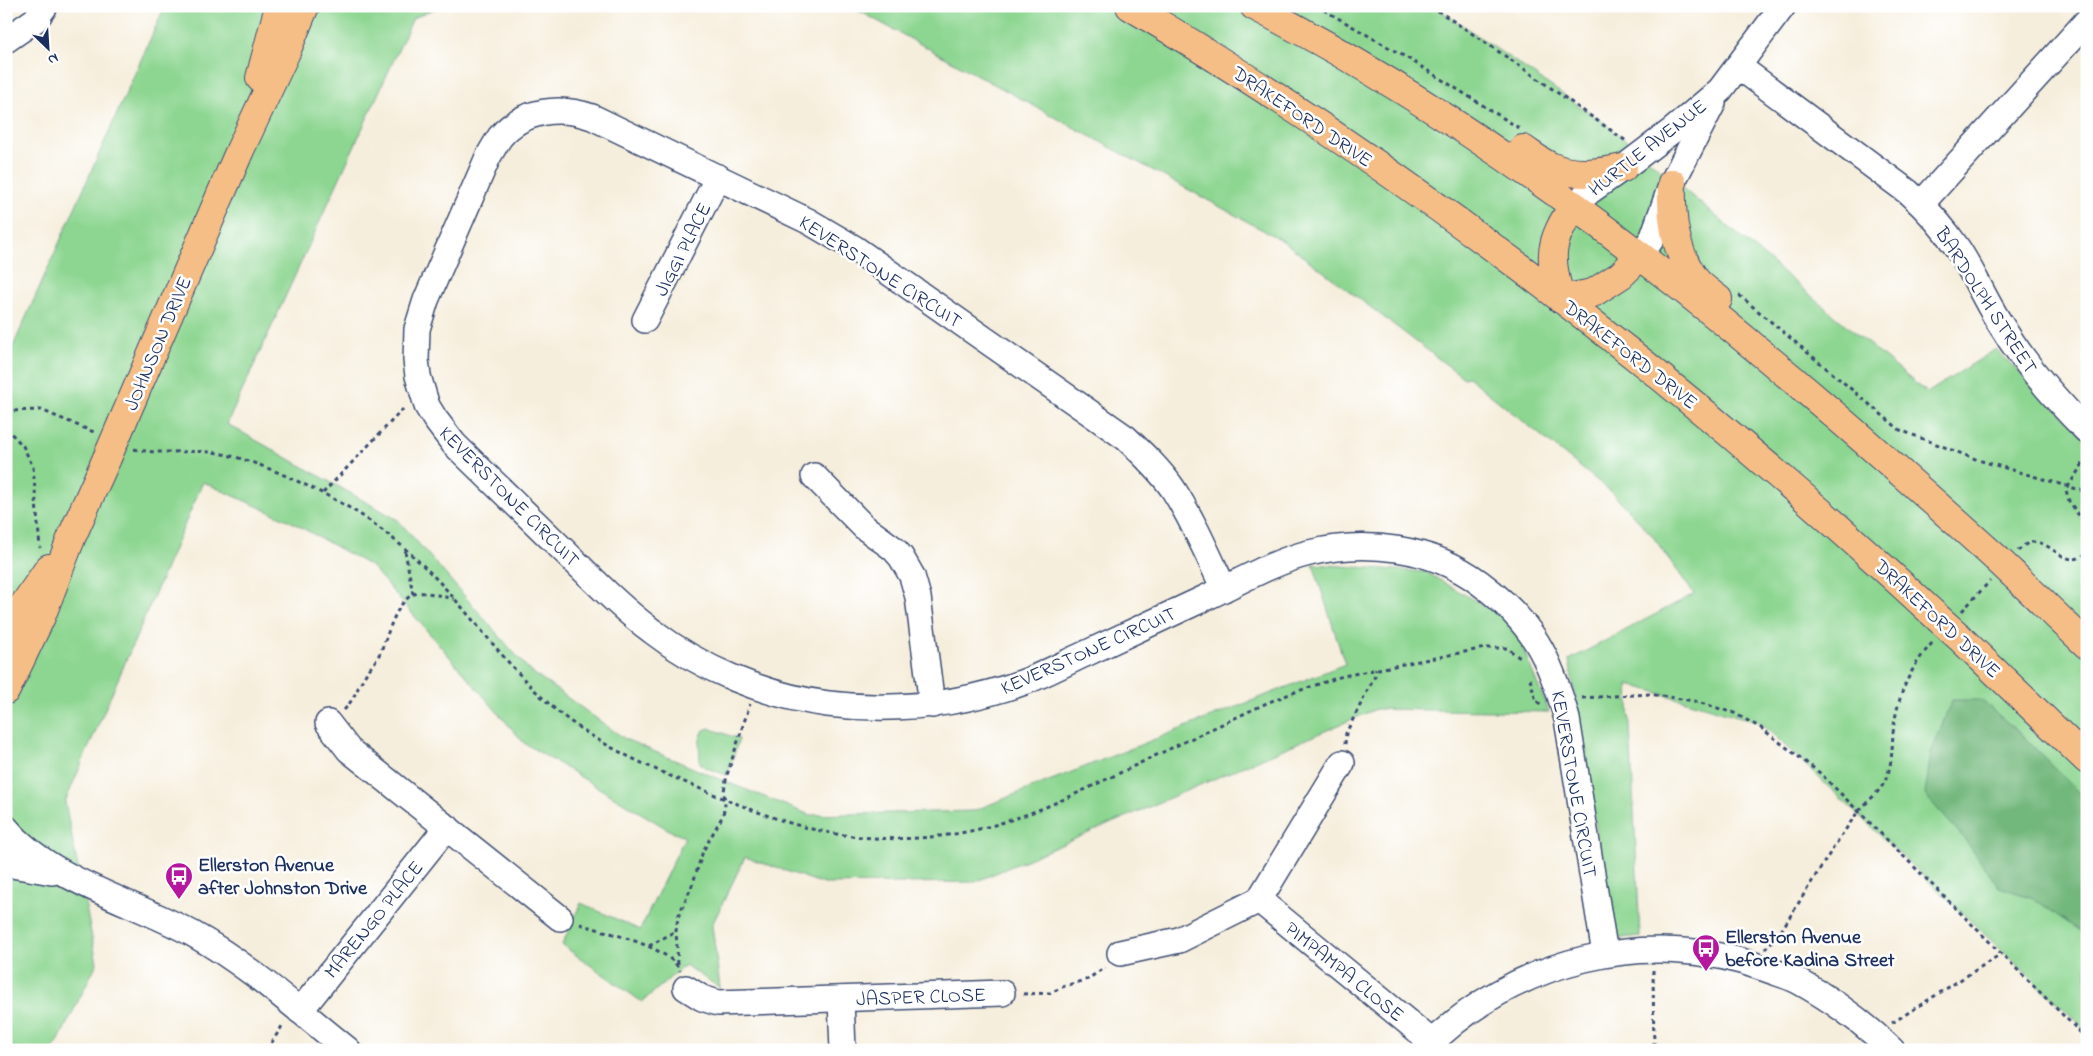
<svg xmlns="http://www.w3.org/2000/svg" width="2093" height="1056" viewBox="0 0 2093 1056" font-family="'Indie Flower',sans-serif">
<style>
.green{fill:#8dd691;stroke:#548278}
.forest{fill:#72b77b;stroke:#46736c}
.lines{fill:none;stroke-linecap:round;stroke-linejoin:round}
.minor-casing{stroke:#3c4c71;stroke-width:28}
.major-casing{stroke:#3c4c71;stroke-width:30}
.highway-casing{stroke:#3c4c71;stroke-width:30}
.path{stroke:#3c4c71;stroke-width:3;stroke-dasharray:4 4;stroke-linecap:butt}
.minor{stroke:#fff;stroke-width:25}
.major{stroke:#f6be87;stroke-width:28}
.highway{stroke:#f6be87;stroke-width:28}
.major-bridge-casing{stroke:#3c4c71;stroke-width:30;stroke-linecap:butt}
.highway-bridge-casing{stroke:#3c4c71;stroke-width:30;stroke-linecap:butt}
.major-bridge{stroke:#f6be87;stroke-width:28}
.highway-bridge{stroke:#f6be87;stroke-width:28}
.labels{text-anchor:middle;stroke-width:5;stroke-linejoin:round;paint-order:stroke}
.street-label{font-size:20px;fill:#1b2f5e;stroke:#fff}
.poi-label{font-size:20px;font-weight:bold;fill:#1b2f5e;stroke:#fff;text-anchor:start}
</style>
<rect width="100%" height="100%" fill="#fff"/>
<filter id="ink" filterUnits="userSpaceOnUse"><feTurbulence type="fractalNoise" baseFrequency=".02" numOctaves="2"/><feDisplacementMap in="SourceGraphic" scale="10" xChannelSelector="R" yChannelSelector="G"/><feConvolveMatrix kernelMatrix="1 2 1 2 8 2 1 2 1" color-interpolation-filters="sRGB"/></filter>
<filter id="wash" filterUnits="userSpaceOnUse"><feTurbulence type="fractalNoise" baseFrequency=".0096" numOctaves="4" result="noise"/><feDisplacementMap in="SourceGraphic" scale="20" xChannelSelector="R" yChannelSelector="G"/><feGaussianBlur stdDeviation="1.12" result="paint"/><feColorMatrix in="noise" values="0 0 0 0 0 0 0 0 0 0 0 0 0 0 0 0 0 1.4 0 .05"/><feComposite in="paint" operator="in"/></filter>
<g filter="url(#wash)">
<rect width="100%" height="100%" fill="#f6eedc"/>
<g class="green">
<path d="M165 6H441L413 18 227 424 398 520 529 670 625 739 719 779 810 815 973 811 1345 664 1313 564 1426 572 1512 622 1549 712 1376 709 975 882 824 884 745 857 712 925 720 988 685 965 642 1002 562 945 581 903 640 930 685 837 674 833 524 743 372 567 290 521 203 482 65 802 97 963 57 1044 51 1050H6V362Z"/>
<path d="M850 6H1434L1606 124 1927 393 1996 349 2087 439V1031L1761 723 1628 684 1640 936 1614 939 1569 660 1694 594 1651 534 1610 491 1468 377 1464 378 1283 241Z"/>
<path d="M709 728 739 739 728 774 726 775 704 767 700 763C700 751 697 741 704 730Z"/>
</g>
<path class="forest" d="M1952 700H1981L2022 735 2087 801V943L2081 932 2033 898 1999 887 1963 837 1925 795 1931 753Z"/>
</g>
<g filter="url(#ink)">
<g class="lines">
<g class="minor-casing">
<g id="minor">
<path d="M6 40 35 20 45 6"/>
<path d="M1738 66 1908 192C1927 209 1944 228 1958 249 1974 273 1985 301 2001 325 2025 365 2054 398 2087 431"/>
<path d="M1921 204 2087 21"/>
<path d="M1574 205 1590 191 1623 168 1673 130 1720 90 1783 6"/>
<path d="M1640 256 1653 237 1672 183 1713 103"/>
<path d="M645 320 718 177"/>
<path d="M814 476 864 527 894 549 901 557 912 576 918 597 932 705"/>
<path d="M1224 589C1208 555 1193 520 1173 489 1160 470 1142 453 1126 438L854 248 808 221 592 117C561 106 523 109 500 137 496 143 492 150 488 157L426 300 417 329 416 360 418 376 427 406 435 419 454 444C489 478 524 512 559 546 589 575 618 606 652 631 701 669 766 696 828 704 895 712 961 705 1024 682 1045 674 1065 663 1085 654 1125 635 1165 617 1205 598 1239 582 1273 562 1309 553 1366 539 1432 547 1480 583 1532 622 1550 657 1567 719L1605 954"/>
<path d="M328 723 349 750 560 918"/>
<path d="M6 828C51 881 133 901 193 934 249 965 298 1010 348 1050"/>
<path d="M6 864 52 872"/>
<path d="M1259 900 1432 1042"/>
<path d="M1120 953 1179 940 1259 900 1342 763"/>
<path d="M686 988 702 998 718 1003 1002 993"/>
<path d="M841 999 843 1050"/>
<path d="M300 1011 447 827"/>
<path d="M1424 1050C1512 960 1647 925 1766 969 1776 973 1788 976 1798 981 1833 1000 1863 1022 1892 1050"/>
</g>
</g>
<g class="major-casing">
<g id="major">
<path d="M260 78 279 6"/>
<path d="M122 423 240 150 286 52 305 6"/>
<path d="M6 631 49 568"/>
<path d="M6 690 41 617 72 536 107 458"/>
</g>
</g>
<g class="highway-casing">
<g id="highway">
<path d="M1130 6C1420 178 1691 388 1938 618"/>
<path d="M1254 6C1530 148 1767 351 1996 558"/>
<path d="M1523 149C1532 155 1541 162 1550 166 1573 177 1600 173 1623 168"/>
<path d="M1672 183C1671 217 1674 250 1695 279 1701 287 1711 293 1718 299"/>
<path d="M1561 299C1548 257 1549 242 1574 205"/>
<path d="M1561 299 1593 293 1621 275 1640 256"/>
<path d="M2014 575 2087 645"/>
<path d="M1958 636 2087 760"/>
</g>
</g>
<g class="path">
<path d="M1317 6 1409 59 1519 128"/>
<path d="M1431 6 1517 64 1626 141"/>
<path d="M1739 295 1900 430 1978 460 2087 492"/>
<path d="M6 411 41 410 96 433"/>
<path d="M6 428 23 446 33 467 40 548"/>
<path d="M134 449C160 455 185 450 211 452 246 456 294 479 326 495 369 516 410 550 443 586 478 624 508 666 546 701 589 742 649 767 703 790 745 807 786 825 831 833 888 843 949 840 1004 822 1047 809 1088 788 1128 769 1175 746 1222 724 1269 702L1295 692 1343 676 1485 648H1507L1520 658"/>
<path d="M2087 457 2066 490 2069 501 2087 527"/>
<path d="M323 493 405 407"/>
<path d="M405 551 413 594"/>
<path d="M2018 551C2045 521 2062 578 2087 552"/>
<path d="M1962 611 1990 581"/>
<path d="M1530 679 1536 701 1541 704"/>
<path d="M1582 698 1649 694 1694 701 1734 713 1761 728 1820 773 2087 1039"/>
<path d="M344 710C353 701 357 689 364 677 368 670 375 663 379 655 388 637 394 605 412 595 423 589 443 597 454 599"/>
<path d="M1345 744 1346 733 1375 676 1376 669"/>
<path d="M580 924C604 932 670 946 680 971"/>
<path d="M649 946 676 931"/>
<path d="M1765 949 1779 934C1804 895 1828 854 1855 816 1864 803 1878 795 1885 781 1892 767 1892 749 1893 733 1897 697 1909 668 1934 641"/>
<path d="M678 964 676 931 678 917 693 883 703 851 722 817 725 807 724 791 727 775 750 704"/>
<path d="M1653 970 1654 1050"/>
<path d="M1023 994 1050 993 1065 986 1088 979 1105 967"/>
<path d="M1892 1023 2001 954"/>
<path d="M267 1050 284 1023"/>
</g>
<use href="#minor" class="minor"/>
<use href="#major" class="major"/>
<use href="#highway" class="highway"/>
<g class="major-bridge-casing">
<path id="major-bridge" d="M107 458 122 423"/>
</g>
<g class="highway-bridge-casing">
<g id="highway-bridge">
<path d="M1996 558 2014 575"/>
<path d="M1938 618 1958 636"/>
</g>
</g>
<use href="#major-bridge" class="major-bridge"/>
<use href="#highway-bridge" class="highway-bridge"/>
</g>
</g>
<defs>
<g id="bus-pin" transform="scale(1.4375)"><path d="M0 17L-7.5 6A9.5 9.5 0 1 1 7.5 6Z" fill="#b5179e" stroke="#fff"/><path d="M-5-6H5V4H4V6H2V4H-2V6H-4V4H-5ZM-3.5-4V0h7V-4ZM-3.5 1.2v1.5H-2V1.2ZM2 1.2v1.5H3.5V1.2Z" fill="#fff"/></g>
</defs>
<g fill-rule="evenodd">
<use href="#bus-pin" x="179" y="876"/>
<use href="#bus-pin" x="1706" y="948"/>
</g>
<g class="labels">
<g class="street-label">
<text transform="translate(1303 116) rotate(34)" y="7">DRAKEFORD DRIVE</text>
<text transform="translate(1647 147) rotate(-38)" y="7">HURTLE AVENUE</text>
<text transform="translate(682 249) rotate(-63)" y="7">JIGGI PLACE</text>
<text transform="translate(881 271) rotate(33)" y="7">KEVERSTONE CIRCUIT</text>
<text transform="translate(1987 300) rotate(57)" y="7">BARDOLPH STREET</text>
<text transform="translate(157 343) rotate(-67)" y="7">JOHNSON DRIVE</text>
<text transform="translate(1631 354) rotate(38)" y="7">DRAKEFORD DRIVE</text>
<text transform="translate(510 496) rotate(45)" y="7">KEVERSTONE CIRCUIT</text>
<text transform="translate(1938 618) rotate(43)" y="7">DRAKEFORD DRIVE</text>
<text transform="translate(1088 650) rotate(-24)" y="7">KEVERSTONE CIRCUIT</text>
<text transform="translate(1575 784) rotate(80)" y="7">KEVERSTONE CIRCUIT</text>
<text transform="translate(373 919) rotate(-51)" y="7">MARENGO PLACE</text>
<text transform="translate(1345 971) rotate(39)" y="7">PIMPAMPA CLOSE</text>
<text transform="translate(921 996) rotate(-2)" y="7">JASPER CLOSE</text>
</g>
<g class="poi-label">
<text x="198" y="871">Ellerston Avenue<tspan x="198" dy="23">after Johnston Drive</tspan></text>
<text x="1725" y="943">Ellerston Avenue<tspan x="1725" dy="23">before Kadina Street</tspan></text>
</g>
</g>
<rect width="2093" height="1056" fill="none" stroke="#fff" stroke-width="25"/>
<g transform="translate(48 48) rotate(155)" stroke="#ffffff" stroke-width="4" paint-order="stroke">
<path d="M0-4L9 19L0 12L-9 19Z" fill="#1b2f5e"/>
<text y="-8" font-size="14" font-weight="bold" text-anchor="middle" fill="#1b2f5e">N</text>
</g>
</svg>
